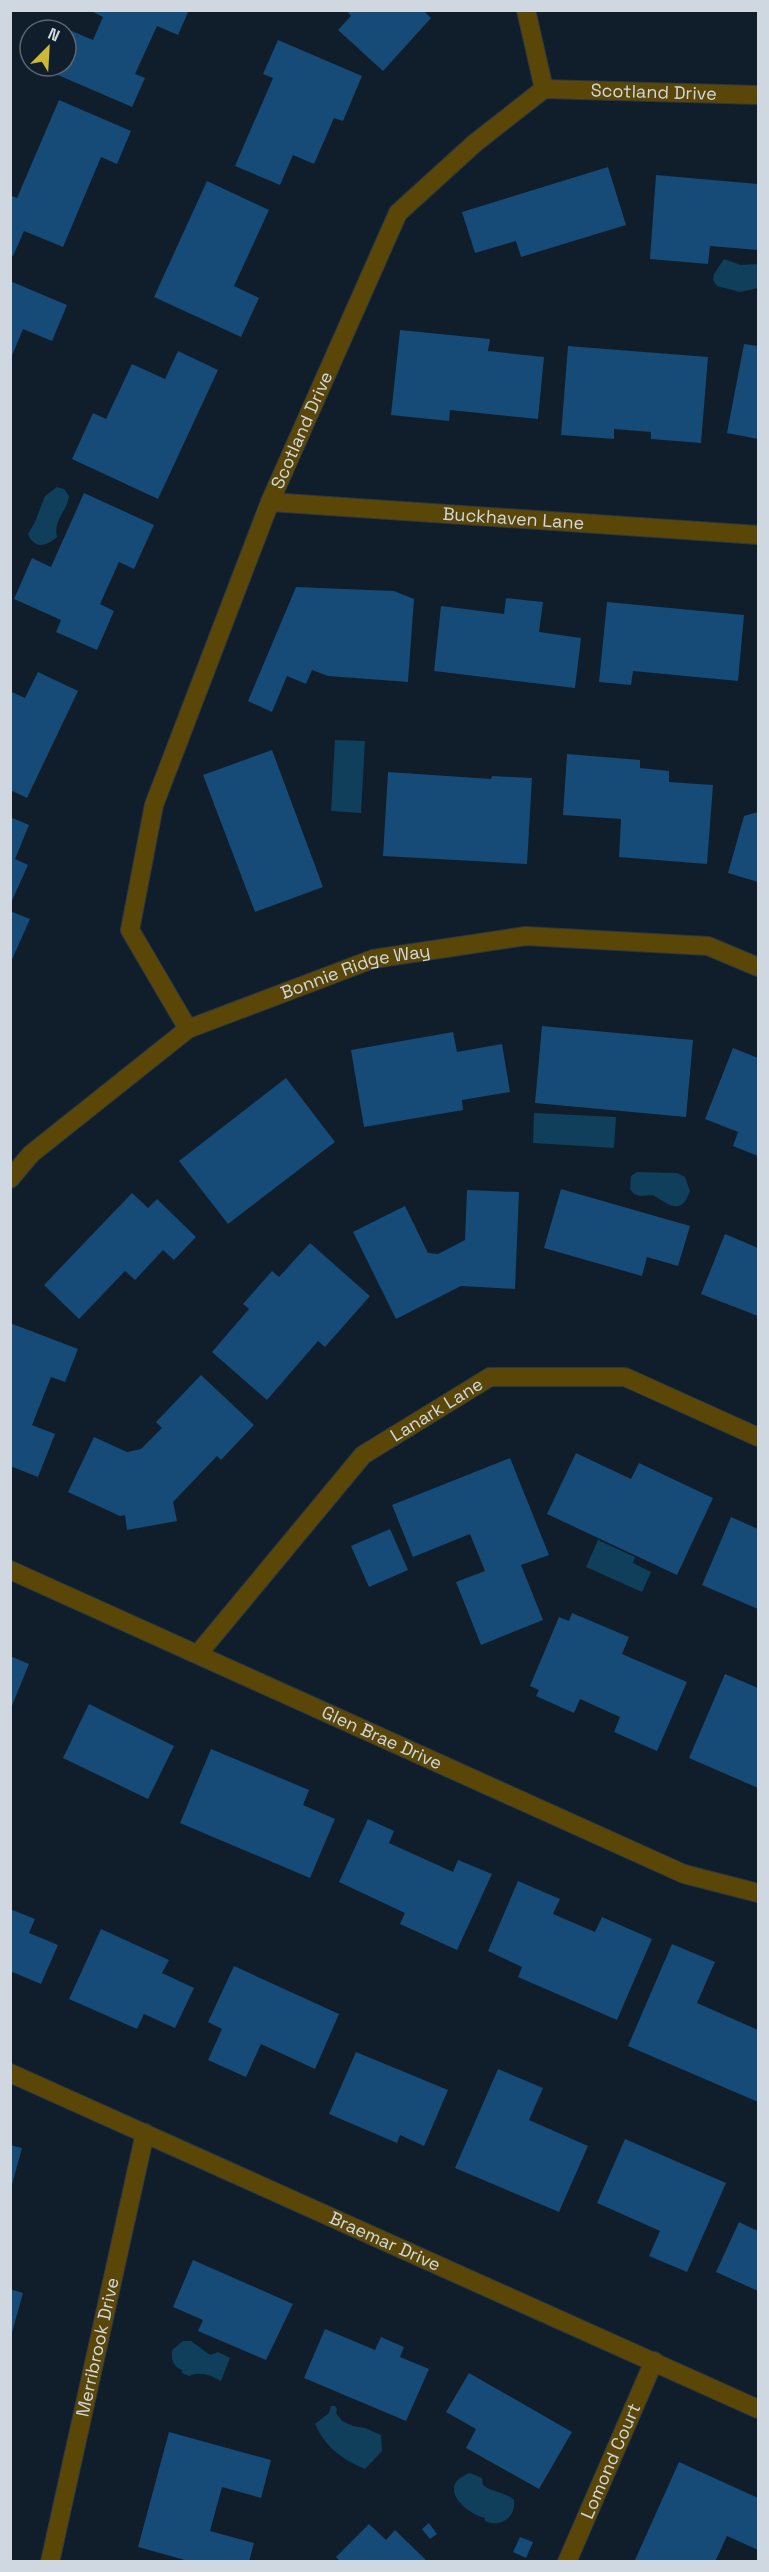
<svg xmlns="http://www.w3.org/2000/svg" width="769" height="2572" viewBox="0 0 769 2572" font-family="'Space Grotesk',sans-serif">
<style>
.water{fill:#103f5b}
.building{fill:#164a77}
.lines{fill:none;stroke-linecap:round;stroke-linejoin:round}
.minor-casing{stroke:#2b3743;stroke-width:20}
.minor{stroke:#5a4708;stroke-width:18}
.labels{text-anchor:middle;stroke-width:4.5;stroke-linejoin:round;paint-order:stroke}
.street-label{font-size:18px;fill:#cfd7e0;stroke:#101d2a}
</style>
<rect width="100%" height="100%" fill="#101d2a"/>
<g class="water">
<path d="M724 259 741 265 758 264V288L740 292 717 286 713 280 714 274Z"/>
<path d="M57 487 64 489 69 496C67 512 53 520 57 537 46 547 34 549 28 534L35 522 45 496Z"/>
<path d="M335 740 365 741 361 813 331 811Z"/>
<path d="M534 1113 616 1117 614 1148 533 1143Z"/>
<path d="M637 1172 677 1173 685 1177 690 1191C681 1217 668 1204 653 1195L640 1196 634 1194 630 1189 631 1176Z"/>
<path d="M598 1540 635 1557 633 1563 651 1572 642 1592 586 1567Z"/>
<path d="M183 2341H191L210 2355 218 2352 230 2358 221 2381C211 2375 199 2371 189 2376L182 2373V2370C173 2366 171 2360 172 2350Z"/>
<path d="M331 2406H335L337 2409 336 2413 342 2421 353 2426 365 2428 381 2435 382 2451 365 2469C342 2459 326 2448 315 2424L329 2413Z"/>
<path d="M470 2473 482 2478 483 2485C492 2493 504 2491 514 2500 516 2518 500 2528 485 2521V2518C463 2512 436 2485 470 2473Z"/>
</g>
<g class="building">
<path d="M89 10H189L178 35 157 26 135 74 145 78 132 107 44 69 45 66H66V30H61L62 27 93 40 103 17Z"/>
<path d="M346 10H423L431 18 383 71 338 30 351 16Z"/>
<path d="M278 40 362 76 343 121 334 118 314 164 293 155 280 185 235 166 273 78 263 74Z"/>
<path d="M59 100 131 131 117 164 101 157 63 247 24 231 13 256 10 255V195L17 198Z"/>
<path d="M608 167 626 225 521 257 516 241 475 253 462 212Z"/>
<path d="M656 175 758 184V250L710 246 708 264 650 259Z"/>
<path d="M207 181 269 210 234 286 259 298 241 337 154 297Z"/>
<path d="M10 281 67 305 52 341 23 329 11 358Z"/>
<path d="M400 330 490 339 488 351 544 357 538 419 450 410 449 421 391 415Z"/>
<path d="M744 344 758 346V439L727 433Z"/>
<path d="M568 346 708 357 701 443 651 439V432L614 429V439L561 435Z"/>
<path d="M178 351 218 370 158 499 72 459 93 413 106 419 132 364 165 379Z"/>
<path d="M84 493 154 525 134 569 119 562 100 604 114 611 97 650 56 632 61 620 14 599 32 558 51 567Z"/>
<path d="M296 587 394 591 414 599 408 682 328 676 312 670 306 684 287 676 272 712 248 701Z"/>
<path d="M506 598 543 602 539 632 581 638 575 688 434 671 441 606 504 614Z"/>
<path d="M607 602 744 615 738 681 633 671 631 685 599 682Z"/>
<path d="M38 672 78 691 27 798 10 790V691L25 698Z"/>
<path d="M272 750 323 887 255 912 203 775Z"/>
<path d="M567 754 640 760V768L669 771V782L713 785 707 864 619 857 621 819 563 815Z"/>
<path d="M388 772 491 779 492 776 532 778 527 864 383 856Z"/>
<path d="M758 812V882L728 873 744 816Z"/>
<path d="M10 817 29 825 15 859 28 865 10 905Z"/>
<path d="M10 911 30 919 10 964Z"/>
<path d="M542 1026 693 1040 686 1117 535 1103Z"/>
<path d="M453 1032 457 1052 502 1044 510 1092 462 1100 463 1110 364 1127 351 1050Z"/>
<path d="M733 1048 758 1058V1156L733 1146 738 1132 705 1119Z"/>
<path d="M286 1078 335 1142 228 1224 179 1161Z"/>
<path d="M561 1189 690 1226 678 1266 647 1257 642 1276 544 1248Z"/>
<path d="M467 1190 519 1192 515 1289 461 1286 396 1319 353 1232 405 1206 428 1253 438 1254 465 1240Z"/>
<path d="M132 1193 148 1208 157 1199 196 1237 174 1260 163 1250 135 1280 125 1271 79 1319 44 1285Z"/>
<path d="M725 1234 758 1248V1316L701 1294Z"/>
<path d="M310 1243 370 1296 325 1347 318 1341 267 1400 212 1352 249 1309 243 1304 272 1271 279 1277Z"/>
<path d="M10 1323 78 1349 65 1382 51 1377 32 1425 55 1434 38 1477 10 1466Z"/>
<path d="M201 1375 254 1425 221 1460 217 1456 173 1502 177 1521 127 1530 125 1515 120 1516 68 1492 94 1437 127 1452 141 1449 162 1428 156 1422Z"/>
<path d="M576 1453 631 1479 639 1463 713 1498 677 1575 547 1514Z"/>
<path d="M510 1458 549 1555 521 1565 543 1620 481 1645 456 1582 485 1571 470 1534 413 1557 392 1505Z"/>
<path d="M731 1517 758 1529V1609L702 1585Z"/>
<path d="M390 1529 408 1570 369 1587 351 1546Z"/>
<path d="M572 1613 629 1637 622 1654 687 1682 657 1751 614 1732 620 1717 580 1699 574 1713 536 1696 539 1690 530 1686 559 1617 569 1621Z"/>
<path d="M10 1656 29 1664 11 1708H10Z"/>
<path d="M725 1674 758 1688V1788L689 1758Z"/>
<path d="M89 1704 174 1746 148 1799 63 1758Z"/>
<path d="M211 1749 309 1790 303 1805 335 1819 310 1878 180 1823Z"/>
<path d="M368 1819 394 1831 389 1843 453 1872 458 1860 492 1874 457 1950 400 1924 405 1913 339 1882Z"/>
<path d="M518 1881 560 1899 553 1914 595 1932 602 1917 652 1939 617 2020 518 1977 522 1967 488 1951Z"/>
<path d="M10 1909 35 1919 29 1933 58 1945 41 1984 10 1971Z"/>
<path d="M101 1929 169 1960 162 1973 194 1988 175 2028 144 2014 137 2029 69 1999Z"/>
<path d="M672 1944 715 1962 697 2003 758 2030V2102L628 2046Z"/>
<path d="M234 1966 339 2014 315 2069 261 2044 246 2077 208 2060 222 2029 208 2022Z"/>
<path d="M356 2052 448 2090 424 2146 400 2135 397 2143 329 2114Z"/>
<path d="M498 2069 543 2088 529 2120 588 2146 559 2212 455 2168Z"/>
<path d="M625 2139 726 2183 687 2272 649 2256 660 2231 597 2203Z"/>
<path d="M10 2145 22 2148 11 2188H10Z"/>
<path d="M739 2222 758 2231V2291L716 2272Z"/>
<path d="M193 2260 293 2304 266 2360 198 2331 203 2320 173 2307Z"/>
<path d="M10 2289 23 2293 11 2336H10Z"/>
<path d="M325 2329 375 2350 381 2337 404 2347 400 2357 429 2369 406 2421 304 2378Z"/>
<path d="M469 2373 572 2432 539 2489 466 2448 476 2429 446 2412Z"/>
<path d="M169 2432 271 2460 261 2498 222 2487 210 2531 254 2543 249 2562H192L138 2547Z"/>
<path d="M679 2462 758 2498V2550L727 2536 715 2562 635 2560Z"/>
<path d="M429 2523 437 2534 430 2539 422 2529Z"/>
<path d="M369 2524 386 2540 395 2530 428 2562H341L336 2557Z"/>
<path d="M520 2537 533 2542 526 2558 513 2552Z"/>
</g>
<g class="lines">
<g class="minor-casing">
<g id="minor">
<path d="M526 10 544 89"/>
<path id="s1" d="M270 502 758 535"/>
<path id="s2" d="M188 1029 130 930 154 805 270 502 398 213 475 143 544 89 758 95"/>
<path id="s3" d="M10 1179 31 1154 188 1029 373 959 526 936 708 946 758 967"/>
<path id="s4" d="M10 1570 684 1874 758 1893"/>
<path id="s5" d="M198 1654 363 1455 490 1377H625L758 1437"/>
<path id="s6" d="M10 2073 758 2409"/>
<path id="s7" d="M50 2562 145 2133"/>
<path id="s8" d="M567 2562 654 2361"/>
</g>
</g>
<use href="#minor" class="minor"/>
</g>
<g class="labels">
<g class="street-label">
<text dy="6" stroke="none"><textPath href="#s2" startOffset="1184">Scotland Drive</textPath></text>
<text dy="6" stroke="none"><textPath href="#s2" startOffset="645">Scotland Drive</textPath></text>
<text dy="6" stroke="none"><textPath href="#s1" startOffset="244">Buckhaven Lane</textPath></text>
<text dy="6" stroke="none"><textPath href="#s3" startOffset="411">Bonnie Ridge Way</textPath></text>
<text dy="6" stroke="none"><textPath href="#s5" startOffset="345">Lanark Lane</textPath></text>
<text dy="6" stroke="none"><textPath href="#s4" startOffset="408">Glen Brae Drive</textPath></text>
<text dy="6" stroke="none"><textPath href="#s6" startOffset="411">Braemar Drive</textPath></text>
<text dy="6" stroke="none"><textPath href="#s7" startOffset="220">Merribrook Drive</textPath></text>
<text dy="6" stroke="none"><textPath href="#s8" startOffset="110">Lomond Court</textPath></text>
</g>
</g>
<rect width="769" height="2572" fill="none" stroke="#cfd7e0" stroke-width="24"/>
<g transform="translate(48 48) rotate(24)"><circle r="28" fill="#101d2a" stroke="#5c6773" stroke-width="1.5"/>
<path d="M0-4.5L10 22L0 15L-10 22Z" fill="#cdb938"/>
<text y="-9" font-size="16" font-weight="bold" text-anchor="middle" fill="#cfd7e0">N</text>
</g>
</svg>
